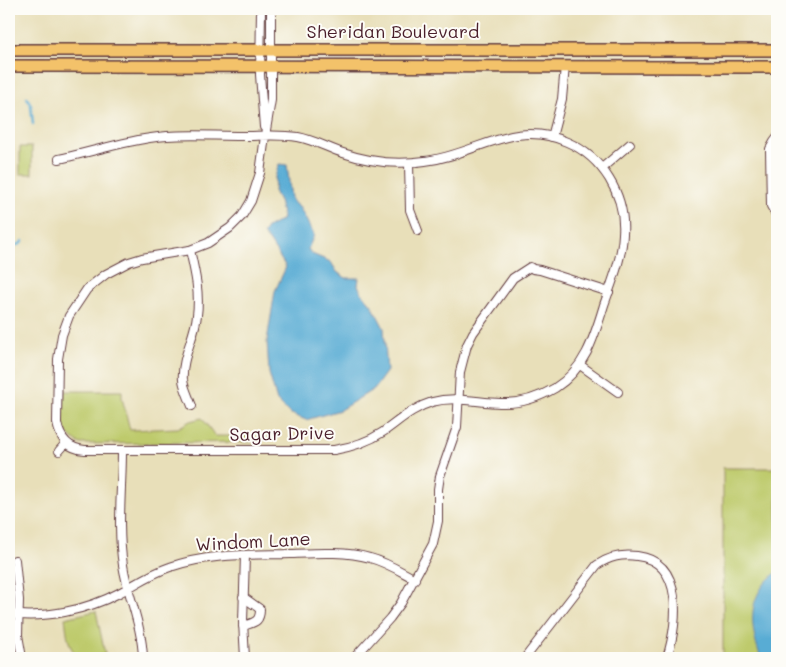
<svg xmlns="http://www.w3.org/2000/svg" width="786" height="667" viewBox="0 0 786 667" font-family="Mali,sans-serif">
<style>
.green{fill:#beca6c;stroke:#84744c}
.water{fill:#59acd4;stroke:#526680}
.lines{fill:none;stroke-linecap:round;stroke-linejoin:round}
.stream{stroke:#59acd4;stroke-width:2.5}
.street-casing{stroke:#623c40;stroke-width:10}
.primary-casing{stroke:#623c40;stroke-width:14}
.street{stroke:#fff;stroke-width:8}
.primary{stroke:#f3c26a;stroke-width:11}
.labels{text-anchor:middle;stroke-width:4;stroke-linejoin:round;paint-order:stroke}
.street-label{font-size:18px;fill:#4a1f2b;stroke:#fdfcf7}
</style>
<rect width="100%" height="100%" fill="#fdfcf7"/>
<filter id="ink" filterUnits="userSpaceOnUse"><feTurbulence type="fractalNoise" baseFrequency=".02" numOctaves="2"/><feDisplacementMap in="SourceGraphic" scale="10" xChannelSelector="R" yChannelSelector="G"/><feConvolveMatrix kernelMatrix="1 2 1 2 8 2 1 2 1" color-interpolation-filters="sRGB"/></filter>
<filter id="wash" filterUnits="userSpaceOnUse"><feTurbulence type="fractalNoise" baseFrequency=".0096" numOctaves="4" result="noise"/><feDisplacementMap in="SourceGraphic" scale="20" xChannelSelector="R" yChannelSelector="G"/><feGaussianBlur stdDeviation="1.12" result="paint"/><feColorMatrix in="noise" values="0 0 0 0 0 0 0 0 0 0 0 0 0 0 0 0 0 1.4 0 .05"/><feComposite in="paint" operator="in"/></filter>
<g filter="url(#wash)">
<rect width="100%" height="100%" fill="#e8dfb9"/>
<g class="green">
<rect x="20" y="147" width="12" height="27"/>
<path d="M64 391H122V398L130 430 178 428 190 421 202 418 215 436H253V442L81 444C56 433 63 414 64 391Z"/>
<rect x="723" y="468" width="54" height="190"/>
<path d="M96 611 105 654C99 655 92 657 85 657 67 657 67 630 65 618Z"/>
</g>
<g class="water">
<path d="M279 164 287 165 291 198 294 203 300 208 314 235 308 249 312 254 331 262 337 272 346 278H359L358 285 361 292 372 305 384 328 387 371 374 389 340 410 306 420 289 413 277 401 269 373 267 341 275 291 286 267 270 242 263 234 267 228 283 219 279 201 274 191 275 177Z"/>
<path d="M777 572V658H761C752 633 746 605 766 582 769 578 774 575 777 572Z"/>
</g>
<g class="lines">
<g class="stream">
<path d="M27 97 31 106 33 124"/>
<path d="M9 247 20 244 23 241"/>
</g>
</g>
</g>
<g filter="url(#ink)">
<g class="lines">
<g class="street-casing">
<g id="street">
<path d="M261 9 260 75 264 127"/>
<path d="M552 137 562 99 565 66"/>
<path d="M777 138 774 142 770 149 771 206 777 216"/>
<path d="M59 159C95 151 131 139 167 136 191 134 216 136 241 136 260 136 280 134 298 137 314 140 328 148 343 153 369 162 398 165 425 161 477 155 513 118 567 142 602 157 626 195 623 234 622 258 612 282 604 305 594 338 585 369 555 388 538 398 519 404 500 403 476 402 455 396 432 402 412 408 399 421 383 432 368 442 352 447 334 450H85C69 449 60 439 57 423L58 359 62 335 69 316 87 289 106 274 129 262 142 258 190 250 208 243 230 228 242 216 251 201 260 173 265 136 271 100V9"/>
<path d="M409 163 410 210 418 231"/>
<path d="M602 168 630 144"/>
<path d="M776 224 777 222"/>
<path d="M190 250C195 272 200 293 197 315 195 337 181 358 183 380 184 388 189 398 192 406"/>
<path d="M580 365 618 392"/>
<path d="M122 450C122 489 117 527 123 565 128 597 142 625 143 658"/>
<path d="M59 451 66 443"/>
<path d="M15 560 19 600 18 635 22 658"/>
<path d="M9 614C45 619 87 610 119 593 136 584 152 573 170 567 209 553 250 555 291 554 316 553 345 551 370 558 386 562 400 571 415 579"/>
<path d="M243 626C255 622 260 622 260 609L243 597"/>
<path d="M245 658 243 622 245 555"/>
<path d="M354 658 390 618 401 603 433 544 438 521V489L440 476 457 427 460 372 467 345 473 333 513 278 530 267 533 269 540 270 609 292"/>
<path d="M525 658 597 565C610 556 622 554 637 556 686 562 677 625 667 658"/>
</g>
</g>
<g class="primary-casing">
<g id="primary">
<path d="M9 50H777"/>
<path d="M9 66 777 67"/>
</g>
</g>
<use href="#street" class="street"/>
<use href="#primary" class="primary"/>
</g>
</g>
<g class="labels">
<g class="street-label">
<text x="393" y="38">Sheridan Boulevard</text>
<text transform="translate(282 434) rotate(-1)" y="6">Sagar Drive</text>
<text transform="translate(253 542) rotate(-3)" y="6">Windom Lane</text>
</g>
</g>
<rect width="786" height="667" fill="none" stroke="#fdfcf7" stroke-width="30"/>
</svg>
